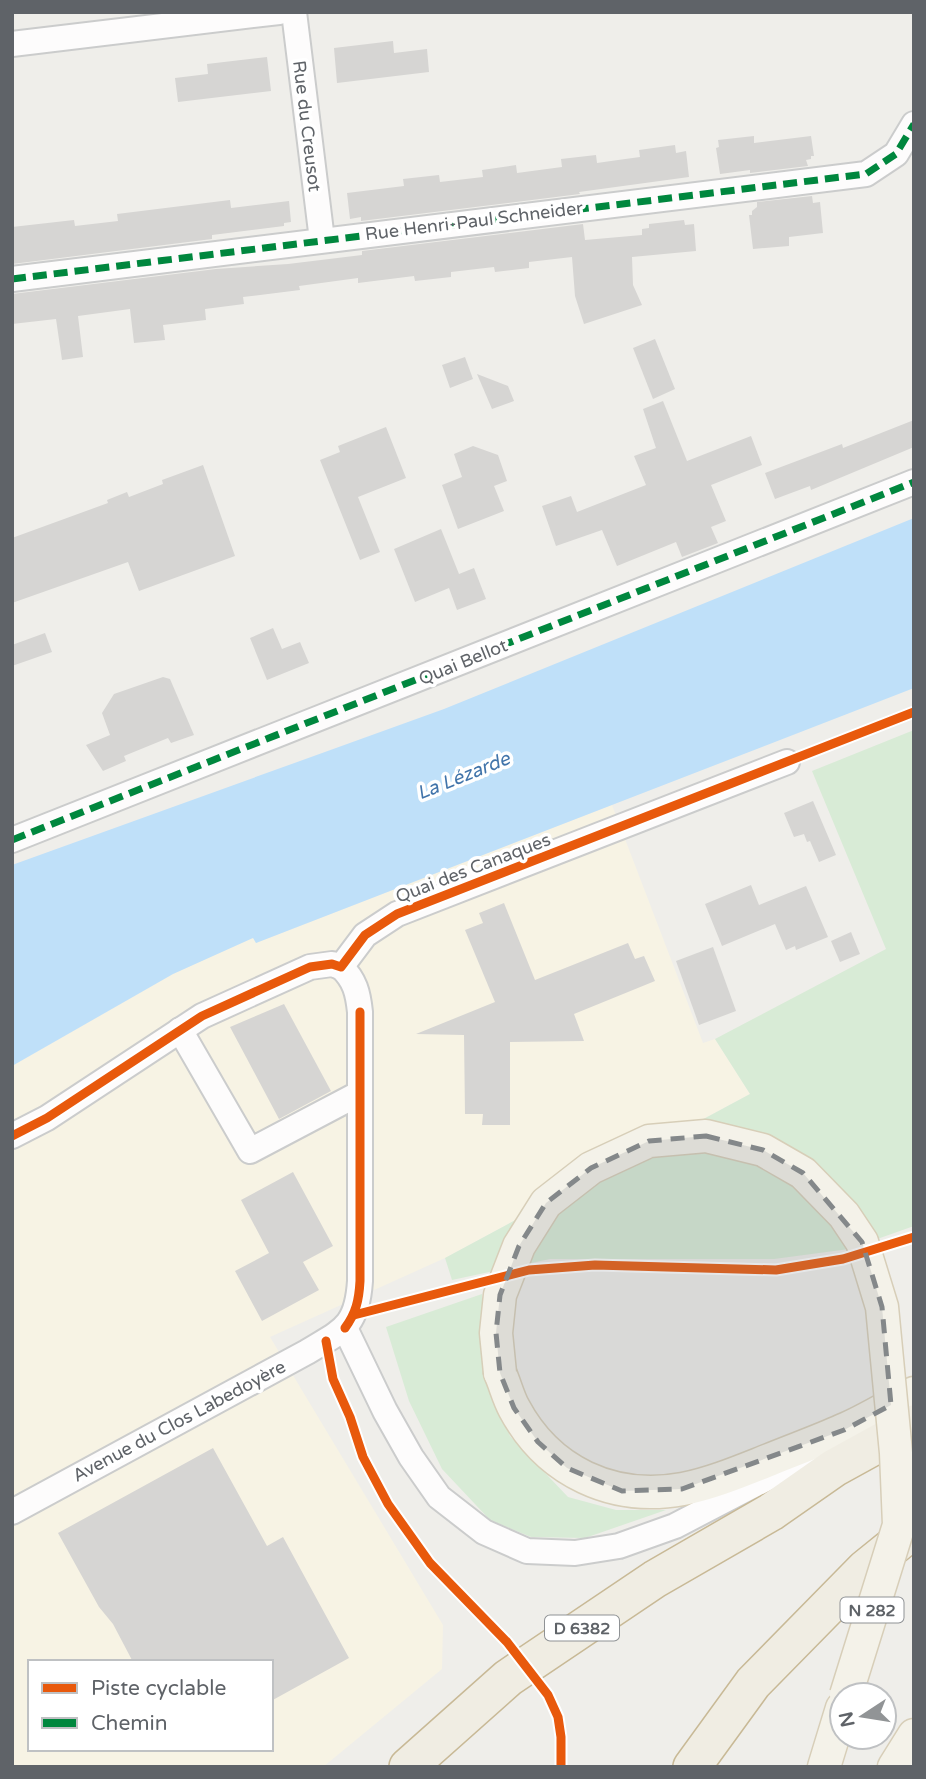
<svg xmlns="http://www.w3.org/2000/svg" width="926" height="1779" viewBox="0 0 926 1779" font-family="'Varela Round',sans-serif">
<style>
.commercial{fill:#f7f3e4;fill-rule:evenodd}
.green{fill:#d8ebd6}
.water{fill:#bfe0f9}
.building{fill:#d6d5d3}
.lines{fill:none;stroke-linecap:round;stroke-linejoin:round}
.minor-casing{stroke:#cbcccc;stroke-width:28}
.major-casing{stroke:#d7ceb8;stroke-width:35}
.highway-casing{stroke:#c8b996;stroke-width:40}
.minor{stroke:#fdfcfc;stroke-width:24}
.major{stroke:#f4f2e9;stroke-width:32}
.highway{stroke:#f0ede3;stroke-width:37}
.major-bridge-casing{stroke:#d7ceb8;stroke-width:35;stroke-linecap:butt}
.major-bridge{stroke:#f4f2e9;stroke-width:32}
.quiet{stroke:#00873e;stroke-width:7;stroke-dasharray:14 7;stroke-linecap:butt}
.cycleway-casing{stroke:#fff;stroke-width:13}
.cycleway{stroke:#e8590c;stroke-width:9}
.marked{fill:#84888a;fill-opacity:0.2;stroke:#84888a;stroke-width:5;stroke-dasharray:14 9;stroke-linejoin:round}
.labels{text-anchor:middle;stroke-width:7;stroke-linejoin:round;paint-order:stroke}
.shield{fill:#fff;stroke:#8f9295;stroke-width:2}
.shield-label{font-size:16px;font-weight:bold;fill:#5f6368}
.street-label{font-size:18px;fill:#5f6368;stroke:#fff}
.water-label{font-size:19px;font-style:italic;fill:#4174aa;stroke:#fff}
</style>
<rect width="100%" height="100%" fill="#efeeea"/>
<path class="commercial" d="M612 805 703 1043 715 1039 750 1094 445 1258 270 1337 443 1625 442 1669 323 1767H12V1066L173 974 253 937 256 943ZM30 1662H271V1749H30Z"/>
<g class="green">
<path d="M914 730V1226L849 1249 774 1259H550L452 1280 445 1258 750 1094 715 1039 886 949 812 771Z"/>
<path d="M482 1294 486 1379 510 1436 568 1497 616 1510H666L585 1538 531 1537 490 1520 442 1469 409 1401 386 1327Z"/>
</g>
<path class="water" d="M914 518V688L256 943 253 938 173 974 12 1066V865L444 709Z"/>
<g class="building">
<path d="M393 41 394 53 427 49 429 72 337 83 334 48Z"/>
<path d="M267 57 271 91 178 102 175 78 208 74 207 64Z"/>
<path d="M754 136V143L811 136 814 156H811V159L806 160 808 166 750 173V170L720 174 716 148 719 147 718 140Z"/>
<path d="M675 145 676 153 686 151 689 177 579 192 580 194 361 221V217L350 219 347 193 404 186 403 179 439 175 440 182 483 177 482 170 516 165 517 173 562 167 561 159 596 155 597 163 618 160 640 157 639 150Z"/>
<path d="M812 196 813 203 820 202 823 233 789 237V246L753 249 749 215H752V211L757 207V202Z"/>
<path d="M230 200 231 208 289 201 291 222 284 223V226L212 235V239L12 264V227L74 220 75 226 118 221 117 214Z"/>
<path d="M684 220 685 225 694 224 696 251 632 257 633 285 642 305 584 324 575 296 572 257 529 262V268L495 272 494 267 451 272V277L415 281 414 276 358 283V278L299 286 300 290 243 297 244 304 205 309 206 320 163 325 165 340 134 343 130 309 78 316 83 357 62 360 56 319 12 324V294L216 269 288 264 362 255V251L583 224 585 240 642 235V229L649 228V224Z"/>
<path d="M655 339 675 389 653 399 633 348Z"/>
<path d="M465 357 473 379 450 388 442 365Z"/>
<path d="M477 374 508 386 514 401 492 409Z"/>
<path d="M663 401 687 461 751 436 762 465 711 485 726 521 711 527 718 543 682 557 676 542 617 566 602 530 556 546 542 506 571 496 577 512 646 485 634 456 656 448 643 409Z"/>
<path d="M914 420V447L811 490 810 486 775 499 765 473 842 444 843 448Z"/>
<path d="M386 427 406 478 358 497 380 552 360 560 320 460 340 452 338 446Z"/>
<path d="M473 446 498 455 507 481 494 486 504 511 458 529 442 485 462 477 454 454Z"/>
<path d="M203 465 235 556 139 591 128 562 12 603V538L108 503 107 500 127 492 129 497 163 484 162 480Z"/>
<path d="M441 529 459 574 474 568 486 599 457 610 449 588 415 602 394 549Z"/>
<path d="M273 628 282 649 300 642 309 663 267 680 250 638Z"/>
<path d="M45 633 52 652 12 666V645Z"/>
<path d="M163 677 170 679 194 735 171 743 168 738 124 756 126 761 103 771 86 745 110 735 102 713 114 694Z"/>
<path d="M813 801 836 855 819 862 810 841 807 842 804 834 794 837 784 813Z"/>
<path d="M751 885 759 905 806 886 828 937 796 950 795 946 786 950 775 924 722 946 705 904Z"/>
<path d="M504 903 535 980 628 943 635 959 644 956 655 981 574 1014 584 1041 510 1042V1125H482L483 1114H465L464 1035 416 1034 495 1002 465 930 483 923 479 913Z"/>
<path d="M851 932 860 954 840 962 831 941Z"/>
<path d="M713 947 736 1011 699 1025 676 961Z"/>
<path d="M284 1004 331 1091 279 1119 230 1027Z"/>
<path d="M293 1172 333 1246 303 1262 319 1290 262 1321 235 1271 269 1253 241 1200Z"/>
<path d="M213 1448 267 1546 283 1537 349 1658 271 1701V1662H133L113 1624 99 1607 58 1533Z"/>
</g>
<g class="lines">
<g class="minor-casing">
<g id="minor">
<path d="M294 12 322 240"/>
<path d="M12 44 279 12"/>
<path d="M12 279 866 174 896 154 914 124"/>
<path d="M12 840 914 482"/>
<path d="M341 967 365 935 397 914 787 762"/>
<path d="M180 1030 250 1151 360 1093"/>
<path d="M12 1136 47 1118 202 1016 310 967 332 964 341 967"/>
<path d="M345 1328 385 1411 411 1457 439 1497 484 1532 527 1551 575 1553 619 1546 675 1526 810 1456"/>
<path d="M12 1512 307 1352C343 1330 357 1327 360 1281V1012C358 993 355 980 341 967"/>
</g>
</g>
<g class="major-casing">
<g id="major">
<path d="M500 1373C505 1384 508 1397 514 1408 548 1472 613 1502 683 1489 713 1483 741 1471 769 1460 793 1450 819 1441 843 1430 867 1420 890 1405 914 1393"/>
<path d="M824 1767 842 1708"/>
<path d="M894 1767 914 1735"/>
</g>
</g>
<g class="highway-casing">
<g id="highway">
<path d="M408 1767 508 1678 655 1579 771 1512 834 1468 914 1424"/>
<path d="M692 1767 753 1683 865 1569 907 1535"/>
</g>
</g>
<use href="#minor" class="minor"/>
<use href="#major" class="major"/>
<use href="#highway" class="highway"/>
<g class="major-bridge-casing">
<path id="major-bridge" d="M500 1373 496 1333 500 1295 519 1246 546 1203 591 1168 649 1141 706 1136 763 1150 803 1173 844 1215 862 1242 882 1307 896 1453 899 1525 846 1695"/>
</g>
<use href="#major-bridge" class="major-bridge"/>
<g class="quiet">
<path d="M12 279 866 174 896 154 914 124"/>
<path d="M12 840 914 482"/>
</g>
<g class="cycleway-casing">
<g id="cycleway">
<path d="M12 1136 47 1118 202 1016 310 967 332 964 341 967 365 935 397 914 914 712"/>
<path d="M354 1315 529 1270 595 1265 776 1270 843 1259 914 1237"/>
<path d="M345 1328C356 1313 359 1300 360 1281V1012"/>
<path d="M326 1341 333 1379 350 1417 363 1457 388 1504 430 1563 507 1642 548 1695 558 1717 561 1737V1767"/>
</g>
</g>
<use href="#cycleway" class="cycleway"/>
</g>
<path class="marked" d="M706 1136 763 1150 803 1173 862 1242 882 1307 891 1405 844 1430 682 1489 622 1491 567 1468 538 1442 514 1408 500 1373 496 1333 500 1295 519 1246 546 1203 591 1168 649 1141Z"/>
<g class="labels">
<g class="shield">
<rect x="840.5" y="1597.5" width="63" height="25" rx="5"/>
<rect x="545" y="1615.5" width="74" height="25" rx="5"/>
</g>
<g class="shield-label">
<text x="872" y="1616">N 282</text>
<text x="582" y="1634">D 6382</text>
</g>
<g class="street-label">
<text transform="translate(307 126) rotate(83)" y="6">Rue du Creusot</text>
<text transform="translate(474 221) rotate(-7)" y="6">Rue Henri-Paul Schneider</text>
<text transform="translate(463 662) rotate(-22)" y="6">Quai Bellot</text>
<text transform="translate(473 868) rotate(-21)" y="6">Quai des Canaques</text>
<text transform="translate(179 1421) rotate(-28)" y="6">Avenue du Clos Labedoyère</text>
</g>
<g class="water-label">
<text transform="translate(463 775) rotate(-22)" y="7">La Lézarde</text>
</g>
</g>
<rect width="926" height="1779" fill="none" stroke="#5f6368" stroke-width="28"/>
<rect x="28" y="1660" width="245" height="91" fill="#ffffff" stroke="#bfc1c3" stroke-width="2"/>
<rect x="42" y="1683" width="35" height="10" fill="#e8590c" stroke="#bfc1c3" stroke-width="2"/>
<text x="91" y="1695" font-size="21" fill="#5f6368">Piste cyclable</text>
<rect x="42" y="1718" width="35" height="10" fill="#00873e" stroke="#bfc1c3" stroke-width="2"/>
<text x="91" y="1730" font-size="21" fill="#5f6368">Chemin</text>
<g transform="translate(863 1716) rotate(258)"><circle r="33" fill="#ffffff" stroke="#bfc1c3" stroke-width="2"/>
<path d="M0-5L12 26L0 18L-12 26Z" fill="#919496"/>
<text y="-10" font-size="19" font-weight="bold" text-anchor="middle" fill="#5f6368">N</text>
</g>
</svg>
